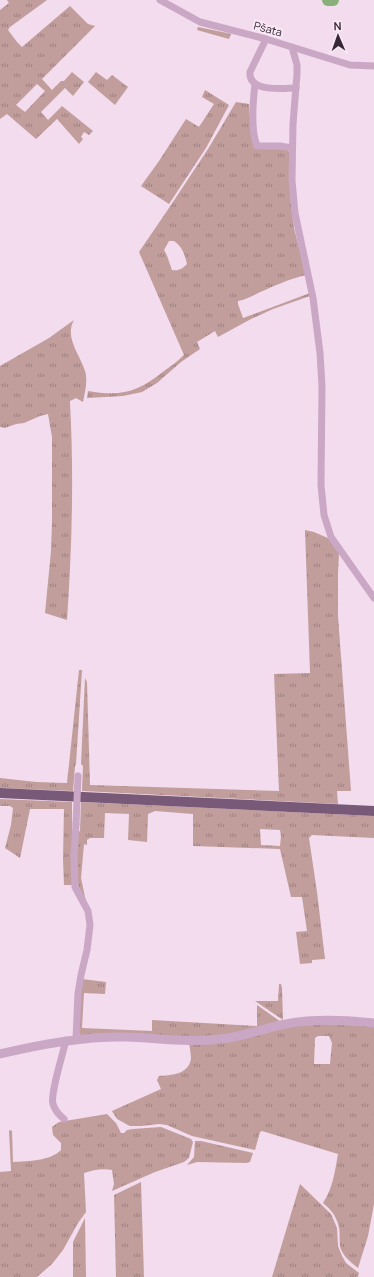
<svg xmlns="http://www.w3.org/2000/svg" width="374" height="1277" viewBox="0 0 374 1277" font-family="Manrope,sans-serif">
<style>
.grass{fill:url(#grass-tufts);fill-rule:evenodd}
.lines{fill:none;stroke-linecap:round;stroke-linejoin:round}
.river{stroke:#89af7b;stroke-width:12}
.minor{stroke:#caa8c5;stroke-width:7}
.tertiary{stroke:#caa8c5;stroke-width:9}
.primary{stroke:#795978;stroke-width:10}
.minor-bridge{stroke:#caa8c5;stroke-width:7}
.labels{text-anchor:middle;stroke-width:4;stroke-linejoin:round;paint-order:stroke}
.street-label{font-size:11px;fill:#372837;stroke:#fae8f6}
</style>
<defs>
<pattern id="grass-tufts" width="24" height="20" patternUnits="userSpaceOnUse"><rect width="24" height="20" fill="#c19d9c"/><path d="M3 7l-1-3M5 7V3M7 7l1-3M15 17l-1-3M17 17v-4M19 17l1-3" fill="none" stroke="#9e8080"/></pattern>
</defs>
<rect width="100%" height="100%" fill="#f2dced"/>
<g class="grass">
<path d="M7 0H47L10 27 8 30 17 42 22 47 70 6 88 24 95 26 42 79 52 90 61 81H64L72 72 84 82 73 96 65 88 41 112 48 120 62 106 93 131 89 135 84 132 81 137 83 139 79 144 57 119 36 139 7 114 0 119V10L9 3ZM37 84 45 91 25 112 16 105Z"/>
<path d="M198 27 227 33 231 34 229 39 197 30Z"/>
<path d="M96 72 107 80 112 75 128 87 115 105 88 82Z"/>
<path d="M205 90 229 105 206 148 169 204 141 186 159 161 186 119 199 127 214 104 202 97Z"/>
<path d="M236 102 249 104 250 118 254 147 287 149 289 152 291 204 294 228 306 275C289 279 274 286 258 293 252 296 245 300 238 301V304L243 318 310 293V296L273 309 251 319 218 337 215 331 197 342 200 349 181 362 157 383 142 392 123 396 87 398 88 391C121 397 138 392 164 371 171 366 178 361 184 355L139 252 171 205 208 149ZM169 241H174C182 246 185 255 187 264 182 269 179 271 172 270 169 263 168 256 164 250Z"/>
<path d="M74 320C64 337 80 355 85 371 88 381 85 392 83 402L76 398 70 401V403C74 475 72 547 67 620L45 613 51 551 52 522V437L48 414 40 416 24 423 16 424 5 428 0 427V366L49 338Z"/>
<path d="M305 530 314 532 330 539 339 553 338 573V616L351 791H337L338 804 82 791 83 766 81 764 85 678 87 682 90 785 279 791 274 674 310 673Z"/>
<path d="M79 670H82L76 764 75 766 73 791 0 788V778L36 782 67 783Z"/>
<path d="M0 799 72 802V885H64L63 859 64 809H30L20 858 5 848 11 825 13 808 10 806H0Z"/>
<path d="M81 802 374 816V838L312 835 309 838 317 892 325 959 312 960V963L300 964 296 932 307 931 302 897H291L280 849 193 846V814L155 811 148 814 147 842 128 840 129 814 105 813 104 838H90L87 840V845L84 844 81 878 86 902 77 883V833L80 831ZM260 829 280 830 281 836 280 846 261 845Z"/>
<path d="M82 979 106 982 105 994 84 993 82 1028 152 1031V1020L257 1026V1005L281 1022 230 1035 205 1038 80 1035 78 1033Z"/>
<path d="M279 984H281L282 988 283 1020 255 1001H278Z"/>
<path d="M322 1024 374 1026V1204L368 1236 358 1268C351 1262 342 1256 340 1246 339 1237 341 1229 337 1221 334 1213 329 1208 323 1203 333 1188 335 1171 338 1154L262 1131 260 1132 255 1150 192 1136 167 1125 159 1124 141 1126H130L117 1119 112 1111 161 1089 157 1080 159 1076C171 1075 188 1075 191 1059 191 1055 190 1048 189 1043L288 1026ZM318 1036H329L332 1043 330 1064H314L315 1038Z"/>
<path d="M107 1114 116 1123 121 1133H124L127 1130 133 1129 161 1127 191 1139 193 1142 189 1158 184 1162 155 1172 112 1191 114 1184 112 1170C102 1168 94 1170 84 1173L86 1212 78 1223 63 1250 52 1264 37 1277H0V1172L11 1171 9 1130 12 1131 13 1162C29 1161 50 1161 61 1150V1143L53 1135 52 1127 59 1122Z"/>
<path d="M195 1141H201L253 1153 250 1162 246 1163 197 1162 187 1165 194 1157Z"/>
<path d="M141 1182 144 1277H116L114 1195Z"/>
<path d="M300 1184 331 1214 337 1228 338 1246 342 1256 346 1263 359 1273 358 1277H272Z"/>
<path d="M85 1218 86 1277H73V1242Z"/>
</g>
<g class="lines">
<path class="river" d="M328 0H333"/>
<g class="minor">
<path d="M160 0 200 22 266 39 350 65 374 66"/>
<path d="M266 39 250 72C248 93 283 88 296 88"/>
<path d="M292 47 297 65V74L293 124 292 180 295 213 313 298 320 353 322 386 321 485 324 515 331 537 374 598"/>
<path d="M255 84C253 101 251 131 257 146H280L292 148"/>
<path d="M76 824 74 854 75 887 88 911 90 925 87 950 81 975 78 993 76 1039"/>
<path d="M64 1119C59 1115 55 1111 53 1104 50 1094 63 1054 66 1040"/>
</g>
<path class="tertiary" d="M0 1054C41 1044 84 1036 126 1037 158 1038 189 1043 221 1039 243 1037 264 1028 286 1024 314 1018 346 1020 374 1023"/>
<path class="primary" d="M0 793 374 811"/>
<path class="minor-bridge" d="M76 824 78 776"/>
</g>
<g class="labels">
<g class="street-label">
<text transform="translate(268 29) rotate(15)" y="4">Pšata</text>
</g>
</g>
<g transform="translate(338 36) rotate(358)" stroke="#fae8f6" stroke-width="3" paint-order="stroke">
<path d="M0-3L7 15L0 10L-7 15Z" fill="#372837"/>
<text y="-6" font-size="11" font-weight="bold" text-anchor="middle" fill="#372837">N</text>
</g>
</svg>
